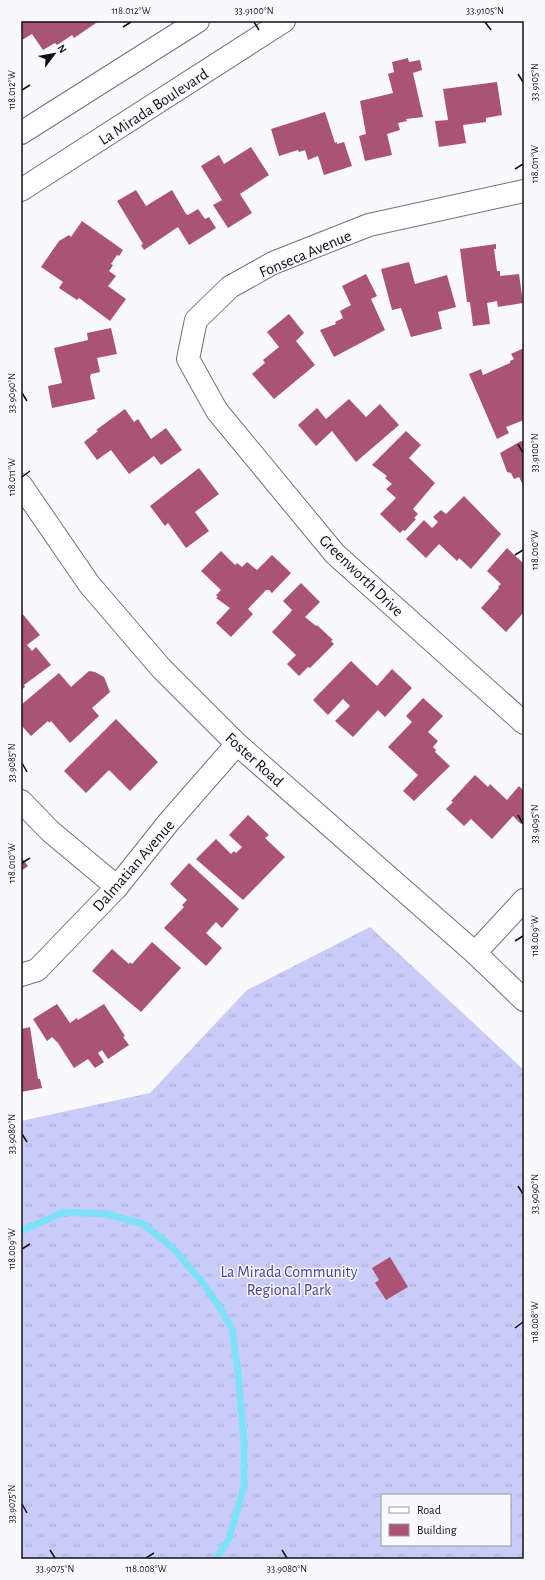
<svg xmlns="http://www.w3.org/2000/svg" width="545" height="1580" viewBox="0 0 545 1580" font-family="'Alegreya Sans',sans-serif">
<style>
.grass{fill:url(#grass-tufts);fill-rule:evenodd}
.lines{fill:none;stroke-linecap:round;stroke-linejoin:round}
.stream{stroke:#7fe1f8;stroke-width:7}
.building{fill:#ab5375}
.minor-casing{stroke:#71727c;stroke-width:24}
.tertiary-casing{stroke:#71727c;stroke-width:24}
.primary-casing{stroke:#71727c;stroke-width:24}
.minor{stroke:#fff;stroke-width:22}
.tertiary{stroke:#fff;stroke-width:22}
.primary{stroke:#fff;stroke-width:22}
.ticks{fill:none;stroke:#101115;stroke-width:1.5}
.labels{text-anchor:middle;stroke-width:3;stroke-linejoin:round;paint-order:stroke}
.street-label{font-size:16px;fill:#101115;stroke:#f8f8fd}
.park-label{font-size:16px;fill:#4840a1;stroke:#f8f8fd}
.neatline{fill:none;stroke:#101115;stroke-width:1.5}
.ticks-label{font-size:10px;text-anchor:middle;fill:#101115}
</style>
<defs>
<pattern id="grass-tufts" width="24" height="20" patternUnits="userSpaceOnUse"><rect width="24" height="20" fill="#c9ccf8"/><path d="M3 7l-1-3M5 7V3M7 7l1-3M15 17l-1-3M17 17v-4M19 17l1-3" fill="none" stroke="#acaed4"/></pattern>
</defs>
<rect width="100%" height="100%" fill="#f8f8fd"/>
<path class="grass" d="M370 927 524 1070V1559H21V1121L150 1093 247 990ZM382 1495H510V1545H382Z"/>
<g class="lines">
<path class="stream" d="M21 1231 64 1212 106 1214 143 1224 173 1248 202 1282 219 1306 232 1329 238 1372 244 1441V1486L229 1539 216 1559"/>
</g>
<g class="building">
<path d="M21 21H99L74 38 72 35 57 45 55 43 43 50 32 34 22 40Z"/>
<path d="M408 58 409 62 420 60 422 70 413 73 423 117 406 119 407 121 398 123 400 130 387 134 392 155 365 161 359 136 366 134 360 101 393 93 388 74 394 72 392 62Z"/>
<path d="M497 82 502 115 486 118V122L463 125 466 143 439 147 435 121 448 120 443 89Z"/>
<path d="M325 112 335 143 337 142V144L344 142 352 166 324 175 318 156 308 160 305 150 299 152 298 150 279 156 271 129Z"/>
<path d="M251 147 269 175 240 194 252 213 228 228 213 205 222 200 201 166 219 155 224 164Z"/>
<path d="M136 190 146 206 172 190 186 214 188 215 198 209 205 219 209 217 216 228 189 245 178 227 144 250 141 245 143 244 117 201Z"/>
<path d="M82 221 123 250 119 256 117 255 111 264 113 265 109 271 116 276 108 286 126 299 110 321 79 298 77 300 59 288 63 282 41 267 59 241 69 235 71 237Z"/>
<path d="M496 244V249H494L497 271H500V276L519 274 523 303 498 307 497 301 487 303 490 324 473 326 470 302H467L460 249Z"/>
<path d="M409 262 415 284 447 275 456 307 438 312 442 329 411 337 401 308 392 310 381 269Z"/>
<path d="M366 274 377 296 371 299 385 330 334 357 320 330 336 324 335 322 343 318 340 311 351 305 342 286Z"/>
<path d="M289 314 304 333 296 341 315 365 274 399 252 374 265 363 263 360 279 347 267 332Z"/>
<path d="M111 328 117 354 97 358 100 372 91 374 90 377 95 399 52 408 48 386 62 383 54 348 88 340 87 333Z"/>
<path d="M524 348V420L506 427 509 433 497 439 469 374 481 369 483 375 510 363V361L514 359 511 354Z"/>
<path d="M349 399 366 417 380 404 399 425 356 462 332 431 316 446 298 425 317 408 326 419Z"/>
<path d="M125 409 134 422 138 419 151 439 166 428 182 450 161 465 154 456 129 474 111 450 97 460 84 442 98 431 96 430Z"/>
<path d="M406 431 421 445 409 458 435 483 413 509 418 514 414 518 416 519 405 531 403 530 400 533 380 514 396 498 386 489 392 484 385 478 387 476 372 465Z"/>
<path d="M521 441 524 442V487L519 477 514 479 511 473 507 472 500 453Z"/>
<path d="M199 468 219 494 195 512 209 531 186 548 168 523 165 526 150 506Z"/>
<path d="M464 496 501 534 471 569 459 558 457 561 439 544 426 558 406 539 424 520 432 528 438 522 433 517 441 510 446 514Z"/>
<path d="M507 548 524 564V612L506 632 481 608 499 588 498 587 501 584 487 571Z"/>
<path d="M221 551 235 565 237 563 242 567 247 562 257 570 272 555 291 573 272 593 269 590H266L248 609 253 614 231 637 216 623 230 608 216 598 218 597 216 595 221 590 201 571Z"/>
<path d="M301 583 320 602 305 617 316 626 317 625 333 640 331 641 334 644 310 668 308 667 299 676 287 664 296 655 272 632 290 613 292 610 283 601Z"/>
<path d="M21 612 40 635 27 645 32 651 36 647 51 665 24 685 25 687 21 690Z"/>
<path d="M351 661 377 686 392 669 412 688 385 717 378 710 353 737 335 721 350 706 343 699 328 715 313 700Z"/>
<path d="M89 671 95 672 104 677 110 692 92 708 99 716 70 743 51 721 49 723 48 721 31 736 21 725V705L59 673 71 687Z"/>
<path d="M423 698 443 716 428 732 438 741 433 747 436 750 435 752 450 766 414 801 403 791 418 775 388 747 412 722 406 716Z"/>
<path d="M116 719 158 762 130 791 109 770 86 793 64 771Z"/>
<path d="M475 775 488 787 490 784 507 800 519 786 524 791V821L521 824 513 816 492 839 471 819 464 826 446 809 453 802 451 801Z"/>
<path d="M248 815 269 835 265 838 285 857 243 900 196 859 216 839 231 854 234 851 236 853 242 847 229 835Z"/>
<path d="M21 857 28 866 21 871Z"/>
<path d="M189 863 239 909 222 928 216 922 206 933 222 948 206 966 164 928 184 907 182 905 187 900 170 884Z"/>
<path d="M152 942 181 968 141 1012 92 971 112 949 129 964 130 962 132 964Z"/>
<path d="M57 1004 70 1023 77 1018 78 1020 104 1004 125 1036 123 1037 129 1045 108 1059 102 1050 98 1053 104 1062 95 1068 88 1059 74 1068 58 1043 52 1037 47 1041 33 1019Z"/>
<path d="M30 1027 38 1079H40L42 1088 21 1092V1029Z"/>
<path d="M390 1257 408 1287 386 1300 375 1283 379 1280 372 1268Z"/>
</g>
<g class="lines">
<g class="minor-casing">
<g id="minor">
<path d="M524 191 369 225 273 263 230 287 196 320 188 359 217 411 335 554 524 723"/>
<path d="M21 801 50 831 117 887"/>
<path d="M475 953 524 900"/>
<path d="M21 975 37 970 117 887 168 823 237 744"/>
</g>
</g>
<g class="tertiary-casing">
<path id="tertiary" d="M21 485 89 584 161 668 237 744 475 953 524 1000"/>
</g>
<g class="primary-casing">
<g id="primary">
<path d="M21 133 198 21"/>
<path d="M21 190 284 21"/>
</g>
</g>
<use href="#minor" class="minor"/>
<use href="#tertiary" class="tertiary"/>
<use href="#primary" class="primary"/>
</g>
<path class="ticks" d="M254 22 259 30M485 22 491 30M123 27 131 22M518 74 523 82M22 90 30 85M515 169 523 164M22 393 27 401M518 444 523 453M22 477 30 471M515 555 523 550M22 763 27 772M518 815 523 824M22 863 30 858M515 941 523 936M22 1134 27 1142M518 1186 523 1194M22 1249 30 1244M515 1328 523 1322M22 1504 27 1513M50 1550 55 1558M282 1550 287 1558M146 1558 154 1553"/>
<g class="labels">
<g class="street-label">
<text transform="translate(153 106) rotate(-33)" y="6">La Mirada Boulevard</text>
<text transform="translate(305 253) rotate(-23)" y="6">Fonseca Avenue</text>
<text transform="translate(362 575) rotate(44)" y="6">Greenworth Drive</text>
<text transform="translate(255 759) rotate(42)" y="6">Foster Road</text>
<text transform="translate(133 865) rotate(-49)" y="6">Dalmatian Avenue</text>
</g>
<g class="park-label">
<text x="289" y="1277">La Mirada Community<tspan x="289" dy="18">Regional Park</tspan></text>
</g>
</g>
<rect width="545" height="1580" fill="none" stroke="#f8f8fd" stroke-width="44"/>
<rect x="381" y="1494" width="130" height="52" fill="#f8f8fd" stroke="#9b9ca0"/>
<rect x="389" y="1507" width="20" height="6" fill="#ffffff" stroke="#9b9ca0"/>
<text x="417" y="1514" font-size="12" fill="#101115">Road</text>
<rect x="389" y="1524" width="20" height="12" fill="#ab5375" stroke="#9b9ca0"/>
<text x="417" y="1534" font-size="12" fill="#101115">Building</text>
<g transform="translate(54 54) rotate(58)" stroke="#f8f8fd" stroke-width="3" paint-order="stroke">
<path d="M0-3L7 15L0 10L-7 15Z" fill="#101115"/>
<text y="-6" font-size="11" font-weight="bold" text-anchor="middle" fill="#101115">N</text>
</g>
<rect x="22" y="22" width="501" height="1536" class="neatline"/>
<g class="ticks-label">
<text x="131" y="14">118.012°W</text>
<text x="254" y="14">33.9100°N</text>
<text x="485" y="14">33.9105°N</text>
<text transform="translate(534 82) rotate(-90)" y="4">33.9105°N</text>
<text transform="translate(11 90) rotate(-90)" y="4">118.012°W</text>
<text transform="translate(534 164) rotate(-90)" y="4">118.011°W</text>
<text transform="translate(11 393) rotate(-90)" y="4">33.9090°N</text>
<text transform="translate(534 453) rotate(-90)" y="4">33.9100°N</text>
<text transform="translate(11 477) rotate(-90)" y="4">118.011°W</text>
<text transform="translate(534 550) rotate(-90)" y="4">118.010°W</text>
<text transform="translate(11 763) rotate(-90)" y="4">33.9085°N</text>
<text transform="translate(534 824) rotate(-90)" y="4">33.9095°N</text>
<text transform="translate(11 863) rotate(-90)" y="4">118.010°W</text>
<text transform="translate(534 936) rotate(-90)" y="4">118.009°W</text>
<text transform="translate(11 1134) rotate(-90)" y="4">33.9080°N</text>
<text transform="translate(534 1194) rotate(-90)" y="4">33.9090°N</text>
<text transform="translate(11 1249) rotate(-90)" y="4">118.009°W</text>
<text transform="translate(534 1322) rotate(-90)" y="4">118.008°W</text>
<text transform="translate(11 1504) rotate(-90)" y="4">33.9075°N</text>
<text x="55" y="1572">33.9075°N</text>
<text x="146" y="1572">118.008°W</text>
<text x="287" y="1572">33.9080°N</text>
</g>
</svg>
